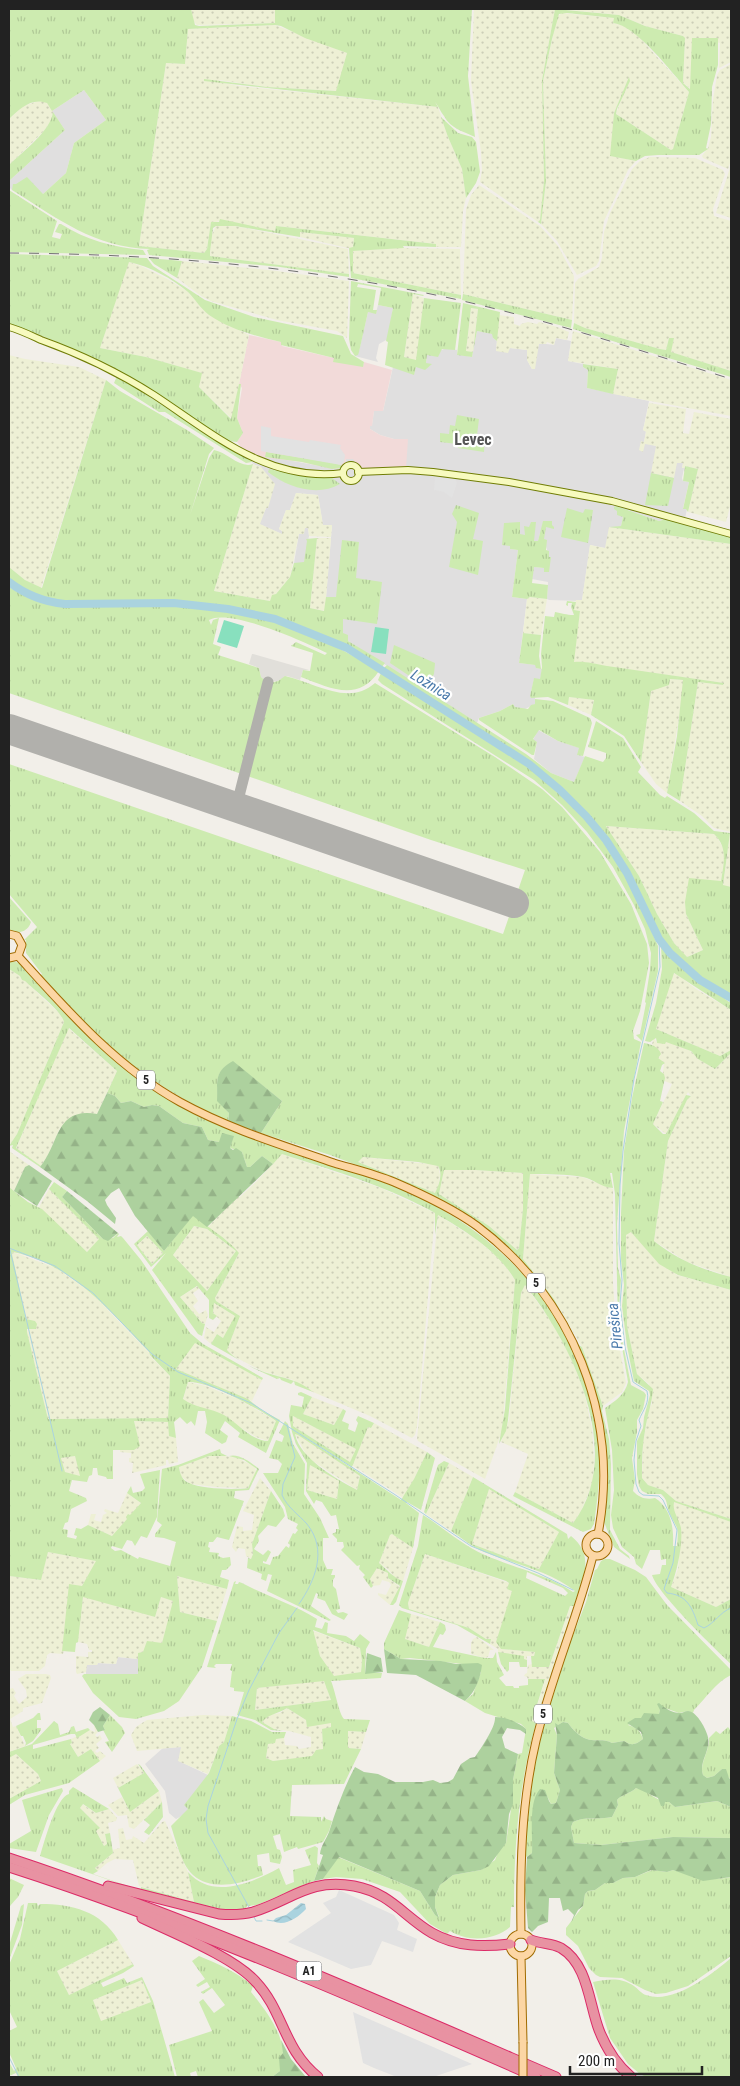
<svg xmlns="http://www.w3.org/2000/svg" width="740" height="2086" viewBox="0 0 740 2086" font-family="'Roboto Condensed',sans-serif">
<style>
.residential{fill:#e0dfdf}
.commercial{fill:#f2dad9}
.airport{fill:#e1dfda}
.farmland{fill:url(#farmland-dots)}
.grass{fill:url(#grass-tufts);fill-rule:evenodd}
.forest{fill:url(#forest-firs)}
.pitch{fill:#88e0be}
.parking{fill:#e2e2e2}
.water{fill:url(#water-waves)}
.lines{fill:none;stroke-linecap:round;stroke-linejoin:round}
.stream{stroke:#aad3df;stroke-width:1}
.river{stroke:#aad3df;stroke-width:8}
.taxiway{stroke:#b1b0ac;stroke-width:11}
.runway{stroke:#b1b0ac;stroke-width:30}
.secondary-casing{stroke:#707d05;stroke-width:8}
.primary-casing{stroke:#a06b00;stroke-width:9}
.highway-casing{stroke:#dc2a67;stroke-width:11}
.secondary{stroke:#f7fabf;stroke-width:6}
.primary{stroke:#fcd6a4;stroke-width:7}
.highway{stroke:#e892a2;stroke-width:9}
.rail{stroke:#707070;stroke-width:1;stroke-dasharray:10 10;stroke-linecap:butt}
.primary-bridge-casing{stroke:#a06b00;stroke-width:9;stroke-linecap:butt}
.primary-bridge{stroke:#fcd6a4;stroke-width:7}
.labels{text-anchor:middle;stroke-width:4.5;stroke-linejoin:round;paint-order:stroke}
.shield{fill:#fff;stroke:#646464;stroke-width:1}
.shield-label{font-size:12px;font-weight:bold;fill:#222}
.water-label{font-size:15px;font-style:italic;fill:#4a7aab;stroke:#fff}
.quarter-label{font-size:16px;font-weight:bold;fill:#555;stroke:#fff}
</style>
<defs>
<pattern id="farmland-dots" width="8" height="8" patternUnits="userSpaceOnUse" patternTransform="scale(1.25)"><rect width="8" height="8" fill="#eef0d5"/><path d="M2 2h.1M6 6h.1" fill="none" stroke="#ccceb7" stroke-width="1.8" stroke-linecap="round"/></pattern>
<pattern id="grass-tufts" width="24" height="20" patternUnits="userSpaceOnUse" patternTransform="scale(1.25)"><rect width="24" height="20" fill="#cdebb0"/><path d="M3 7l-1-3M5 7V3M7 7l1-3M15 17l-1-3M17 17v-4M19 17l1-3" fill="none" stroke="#b0c997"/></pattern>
<pattern id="forest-firs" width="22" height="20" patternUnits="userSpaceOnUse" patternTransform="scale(1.25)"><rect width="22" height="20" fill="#add19e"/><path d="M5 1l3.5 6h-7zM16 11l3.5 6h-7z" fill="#95b388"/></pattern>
<pattern id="water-waves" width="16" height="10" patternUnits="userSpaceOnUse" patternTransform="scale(1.25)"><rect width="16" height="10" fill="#aad3df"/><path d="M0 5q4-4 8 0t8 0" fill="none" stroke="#92b5bf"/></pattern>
</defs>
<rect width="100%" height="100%" fill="#f2efe9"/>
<g class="residential">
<path d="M84 90 106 120 74 143 66 173 43 194 16 185 12 190 9 187V181L65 130 52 111Z"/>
<path d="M378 305 393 308 388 339 379 344 376 358 378 362 355 356 359 351 368 312 376 313Z"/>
<path d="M477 331 493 334V338L497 341 496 351 510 348 527 350V360L532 369 539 343 554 345 556 338 571 341 568 361 583 364V367L588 370 587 388 649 401 643 430 646 431 644 442 656 446 677 463H683L682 468H684L682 478 683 481 689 482 683 508 687 509 684 523 666 519 659 521 628 510 617 511 623 517 621 526 605 548 590 545 582 601 549 600 547 599 548 582 532 579 534 567 545 568 549 557 544 539 540 533 538 541H534L525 535H520L510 546V549L518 550 512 597 527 599 519 663 536 665V668L542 669 540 680 534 679 530 696 535 697V704L523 710 515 707 513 704 500 711 479 718 477 723 348 641V638L343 634V619H350L359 542 336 597H326L332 526 323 525 318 495 296 493 290 510H286L279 529 282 531V534L259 524 266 508 261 467 253 464 252 462 255 454 336 469 345 464 346 459H354L407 439H394L380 435 370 429V425H372L374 411H383L393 367 414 374 416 367 426 363 427 355 447 348 457 350V354L472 357Z"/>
<path d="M305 528H308L309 536 304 563H294L299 534Z"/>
<path d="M538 730 558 741 580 748 578 755 585 757 574 782 551 773 534 759 537 742 533 740Z"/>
<path d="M118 1657 138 1659V1674H86V1665H97L98 1663 116 1664Z"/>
<path d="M184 1747 179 1761 210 1776 187 1813 176 1819 169 1813 165 1791 145 1764 163 1748Z"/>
</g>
<path class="commercial" d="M249 335 281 342 282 346 334 358V361L363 366 364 362 392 370 383 411H374L372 426H370V429L380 435 394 439H408L406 468 363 469 358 466 353 459H346L345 464 341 468 332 469 302 462 260 457 241 447 237 442 243 433 237 418 242 388 239 384Z"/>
<path class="airport" d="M252 654H253L309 670H303L300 680 287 676 278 681 267 682 261 677 259 668 249 664Z"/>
<g class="farmland">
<path d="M191 9H275V23L197 25 193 21Z"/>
<path d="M474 9H555L542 80 544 181 540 221 538 222 480 182 482 170 481 152 471 81Z"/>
<path d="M558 9H731V62L719 68 720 43 693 38 691 89 683 83 685 39 683 36 645 26 619 15Z"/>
<path d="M562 13 615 18 613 23 625 26 638 36 689 92 673 149 671 150 616 114 629 78 614 113 611 156 636 161 628 170 604 221 599 261 596 266 577 275 557 241 541 224 546 181 543 81 557 17Z"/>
<path d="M275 25 347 53 337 91 267 87 219 80V82L239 86 438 107 448 137 462 169 466 198 463 211 461 247H436V244L276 226 275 231 220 221 211 223 207 249 204 253 139 246 166 63 185 64 188 29Z"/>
<path d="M731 64V160L726 176 728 169 703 158 702 156 708 148 711 137 713 100 717 75 720 70Z"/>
<path d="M42 100 50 105 53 112 52 119 44 131 9 165V119L23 106Z"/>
<path d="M650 157 695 158 723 170 725 174 713 209 714 216 731 221V371L670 352 674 338H669L666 350 660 349 585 328 574 323 575 283 578 279 599 267 602 258 604 232 610 213 632 169 640 161Z"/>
<path d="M731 164V218L716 213Z"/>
<path d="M479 185 540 226 558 246 574 276 572 320 463 294 466 209 471 195Z"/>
<path d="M216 226H235L348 249 349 274 210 256 211 237Z"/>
<path d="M300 232 354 238 353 247 352 249 300 237Z"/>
<path d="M398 248 460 249 461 295 353 273 352 251Z"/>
<path d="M182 261 277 271 349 281 347 338 337 331 277 320 211 301 201 296 177 278Z"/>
<path d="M129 262 141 266 169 280 187 291 208 314 249 335 232 419 199 387 201 373 146 357 100 348 127 264Z"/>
<path d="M413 294 424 298 417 361 404 357Z"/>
<path d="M471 308 478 309 473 352 466 351Z"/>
<path d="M499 315 514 317V324L520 326 521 324 528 322 537 324 539 322 557 327 569 332 567 340 556 338 554 345 547 342 546 344H539L535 369H532L527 360V350L510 348 508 353 496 351Z"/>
<path d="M573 331 731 380V416L613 394 618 369 568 361Z"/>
<path d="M9 355 25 359 79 367 106 380 41 588 25 580 9 567Z"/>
<path d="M649 403 686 409 683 433 689 434 694 412 731 419V503L726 522 688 512 698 469 685 466 684 468H682L683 463H677L674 478 651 473 656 446 645 444 643 452 639 450 641 441 644 442 646 432 643 430 644 426Z"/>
<path d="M253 464 261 467 275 484 268 508H266L260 524 282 534V531L279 529 286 510H290L296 493 318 495 323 525H332L331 537 309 536 308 528H305L304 534H299L290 577 270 601 214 591Z"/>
<path d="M609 527 731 544V832L714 828 702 816 680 801 698 682 723 685 724 683 573 662 580 611 574 610 576 600H582L590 545 605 548Z"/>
<path d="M317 538H331L325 611 310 608Z"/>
<path d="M530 597 547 599 541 635 523 633 527 599Z"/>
<path d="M670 679 683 680V691L667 793 656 784 641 762 651 691Z"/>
<path d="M569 697 594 700 591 715 568 705Z"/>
<path d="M606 826 714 834 717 837 723 848 725 858 721 881 686 914 703 950 686 957 674 943 657 914 639 876Z"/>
<path d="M730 833 731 834V887L723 886Z"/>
<path d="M9 969 20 976 44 999 63 1017 64 1022 17 1134 11 1143H9Z"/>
<path d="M672 973 678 975 696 989 731 1010V1050L720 1056 656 1029Z"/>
<path d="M68 1028 117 1071 97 1114 60 1128 48 1155 41 1166 16 1149Z"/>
<path d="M654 1038 657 1043 666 1041 689 1050 702 1061 715 1069 731 1053V1277L687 1262 654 1241 668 1141 687 1100 691 1096 688 1092 666 1134 653 1124 672 1084 662 1080 664 1064 656 1058 659 1053 652 1044Z"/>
<path d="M9 1151 29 1165 25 1167 14 1191 9 1187Z"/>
<path d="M282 1154 381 1188 435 1213 417 1426 415 1435 412 1438 370 1416 313 1392 293 1380 262 1371 235 1357 227 1350 240 1316 216 1301 215 1298 239 1253 225 1239 208 1227 237 1197H240L257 1181Z"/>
<path d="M363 1157 438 1165 440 1175 438 1188 435 1193 358 1162Z"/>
<path d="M444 1170H475L524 1173 523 1209 519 1248 517 1250 489 1226 439 1194Z"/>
<path d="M530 1174 582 1177 613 1189V1282L616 1329 626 1383 622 1392 603 1406 582 1347 554 1299 523 1260Z"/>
<path d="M49 1189 100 1239 87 1252 39 1207Z"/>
<path d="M438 1215 476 1239 502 1261 515 1280 502 1431 485 1479 418 1441 417 1439Z"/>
<path d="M194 1226 207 1229 236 1251 207 1291 173 1255Z"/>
<path d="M630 1231 677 1275 731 1290V1519L676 1501 663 1490 648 1485 642 1478 643 1443 649 1409 652 1404 649 1384 637 1374 627 1326 626 1235Z"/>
<path d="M147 1236 163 1253 152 1264 137 1245Z"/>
<path d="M13 1252 56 1268 89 1290 149 1353 150 1356 170 1376 168 1418 48 1419 27 1332 31 1320 26 1319 22 1305 14 1271 12 1254Z"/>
<path d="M525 1285 553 1324 571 1358 584 1391 592 1429 594 1461 593 1482 581 1511 573 1523 515 1492 528 1454 501 1442 509 1420 521 1293Z"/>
<path d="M198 1286 199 1289 193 1293 198 1301 193 1306 199 1314 206 1310 208 1315 205 1324 202 1323 180 1297Z"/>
<path d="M214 1303 235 1316 236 1318 223 1338 217 1334 211 1344 204 1338 206 1327 214 1332 221 1321 213 1313Z"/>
<path d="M195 1342 262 1380 252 1401 176 1369Z"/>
<path d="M188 1382 206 1386 240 1400 271 1418 276 1421 268 1441 256 1437 233 1423 225 1416 189 1404 183 1400Z"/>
<path d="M312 1397 343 1409 334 1425 303 1414Z"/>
<path d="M293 1416 357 1449 350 1462 293 1426Z"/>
<path d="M134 1421 168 1422 173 1436 176 1438 178 1462 169 1464 168 1460H166V1465L132 1473 133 1463 129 1462V1458H131V1453L120 1452V1449L134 1450 139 1444Z"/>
<path d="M374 1423 427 1452 414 1479 405 1496 402 1497 352 1465 368 1427 371 1428Z"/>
<path d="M295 1434H298L360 1476 357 1490 308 1458Z"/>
<path d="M219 1455 238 1458 255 1467 256 1472 248 1488 216 1487 190 1484 181 1476 179 1467 184 1464 209 1456Z"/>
<path d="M75 1456 81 1477 65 1472 61 1458Z"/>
<path d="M449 1463 473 1477 451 1531 426 1514Z"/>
<path d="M310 1464 339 1481 337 1499 307 1490Z"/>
<path d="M260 1478 271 1491 252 1544 253 1554 251 1559 246 1556 245 1549 238 1548 236 1552 232 1547 237 1526 243 1527V1531L252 1530 254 1515 243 1511Z"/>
<path d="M489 1488 559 1532 539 1569 472 1544Z"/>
<path d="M127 1493 141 1503 115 1534 112 1536 88 1525 91 1514H96L94 1520 101 1522 103 1515 107 1513 104 1511 105 1509 118 1513Z"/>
<path d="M676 1501 731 1522V1599L716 1607 671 1587 678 1569 681 1533 673 1508V1502Z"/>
<path d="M393 1534 413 1548 403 1581 395 1578 388 1569 379 1563 390 1535Z"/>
<path d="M48 1552 97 1561 82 1586 63 1654 50 1653 47 1655 45 1666 39 1671H11L9 1669V1576L40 1580Z"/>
<path d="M425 1554 509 1583 512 1591 501 1649 535 1652 534 1656H527V1660L498 1652V1649L490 1644 491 1640 486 1639 469 1628 409 1609 408 1603Z"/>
<path d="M377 1567 388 1573V1578L400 1587 390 1605 378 1595V1593L386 1595 391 1585 389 1582 382 1580 380 1585 373 1586 371 1585 370 1579Z"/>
<path d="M177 1576 227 1589 217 1621 180 1612Z"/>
<path d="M83 1596 155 1617 161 1597 174 1601 162 1643 143 1653H138V1659L118 1657 116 1664 98 1663 97 1665H87L86 1672 77 1674 76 1672V1656L88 1657V1652H92V1650H89L87 1644 78 1642Z"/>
<path d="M570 1606H574L566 1634 536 1723 532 1722 545 1680 528 1679 527 1677 524 1676 525 1674 527 1673 528 1665 532 1664V1667H549Z"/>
<path d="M411 1614 440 1622 429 1647 404 1639Z"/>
<path d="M311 1630 360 1648 362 1661 361 1672 334 1677 320 1656Z"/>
<path d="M477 1637 494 1650H490L488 1657 485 1658 471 1654V1643L473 1639Z"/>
<path d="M26 1674H46L50 1675 51 1678 42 1703 23 1708V1711L10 1719 13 1727 16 1726 25 1746 9 1752V1689L13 1688 16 1693 14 1696 19 1704 27 1697 26 1690 18 1679Z"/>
<path d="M324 1680 331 1700 255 1710 257 1688Z"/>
<path d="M287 1708 306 1720 331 1723V1727L322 1730 323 1749 312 1757 273 1761 266 1758 268 1744 276 1739 284 1738 285 1745 297 1746 299 1749 311 1747V1737L289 1731 274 1729 262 1722 268 1715 280 1713Z"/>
<path d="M203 1715 232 1716 224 1742 219 1746 208 1774 178 1761 181 1747 137 1751 131 1735 136 1727 142 1723 147 1720Z"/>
<path d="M94 1725 98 1732 95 1735 97 1737 100 1735 102 1739 96 1744 99 1748 95 1751 97 1753 100 1751 106 1756 100 1761 91 1749 78 1757 70 1744 72 1743 71 1739 90 1730 95 1732Z"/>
<path d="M348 1731 366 1732 361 1749 347 1748Z"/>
<path d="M14 1754H16L38 1774 41 1781 9 1799V1758Z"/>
<path d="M137 1764 144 1773 118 1788 113 1778Z"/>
<path d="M159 1791 162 1802 134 1829 129 1827 127 1815 118 1816 108 1805 122 1797 130 1812Z"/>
<path d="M82 1804 96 1813 109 1809 117 1818 116 1821 108 1823 110 1833 105 1834 107 1845 104 1846 96 1831 100 1828 80 1808Z"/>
<path d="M165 1821 188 1872 194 1902 139 1886 133 1860 115 1859 107 1863 98 1871 95 1868 113 1853 112 1850 120 1848 118 1829 123 1828 126 1840 132 1839 133 1836 144 1843 162 1822Z"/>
<path d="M118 1940 133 1964 69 1995 57 1971Z"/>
<path d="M142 1980 151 2002 101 2022 93 2000Z"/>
</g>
<g class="grass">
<path d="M9 9H191L195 25 199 26 275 23V9H472L468 76 475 137C463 131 451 129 444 116 440 111 439 107 435 102L438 107 204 81V79L267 87 336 91 347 53 305 38 281 26 275 25 188 29 185 64 166 63 139 246 204 253 207 249 211 222H219L220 219 275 231 276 226 436 244V247L403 246 404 248 353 251V273L461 295V299L351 278 349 248 353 247 354 238 300 232V237L235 226H216L213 228 210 252V256L349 274V277L280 267 149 255 147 250 150 249C95 248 57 218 12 190L13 184H16L27 177 43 194 66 173 74 143 106 120 84 90 52 111 47 103C32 97 19 109 9 119Z"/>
<path d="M555 9 619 15 645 26 683 36 685 38 683 83 690 89 692 38H718V65L712 87 711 124 706 148 708 149 699 155H658L645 156 636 161 610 156 614 113 629 77 630 81 617 109 616 114 671 150 673 149 689 92C673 74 636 25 613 23L614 18 567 13 559 14 552 39 543 81 546 181 541 224 538 222 540 220 544 181 542 80Z"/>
<path d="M53 112 65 130 9 181V165C22 152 51 131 53 112Z"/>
<path d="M441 117 458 133 472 137 476 142 480 172 476 183 466 198 462 169 448 137Z"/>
<path d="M9 190 57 221 52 237 60 239 62 234 55 232 59 224H61C86 240 113 247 143 250L146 255 9 252Z"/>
<path d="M9 254 147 258 153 266 205 300 254 317 343 336 351 354 364 362 363 367 333 362 334 358 281 345V342C256 336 231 330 209 315 201 309 195 299 188 292 173 279 149 266 129 262L100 348 146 357 202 373 199 387 231 419 239 384H241L237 418 243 433 237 442 228 441 220 436C153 390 86 349 9 324Z"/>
<path d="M149 258 182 261 177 278 154 264Z"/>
<path d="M351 281 424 295 423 296 413 294 404 357 416 360 424 298 461 303 455 350 442 349 438 357 427 355 426 363 432 364 425 370 416 367 414 375 385 365 388 342 386 341 393 308 378 305 381 288 358 284 357 287 376 290 373 310H377L376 314 368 312 359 352 358 355 355 356 351 350 349 339Z"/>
<path d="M463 294 572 320 571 328 462 300Z"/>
<path d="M463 303 500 312 497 341 493 338 492 334 477 331 472 357 457 355ZM471 308 478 309 473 352 466 351Z"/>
<path d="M574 323 585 328 660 349 666 350 669 338H674L671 352 731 371V377L573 329Z"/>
<path d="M583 364 618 369 613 394 587 388 588 370 583 367Z"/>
<path d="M117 376 224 445 252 460V462L246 463 165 412H159L114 383Z"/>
<path d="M106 380 120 391 187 430 214 448 209 454 190 515 209 458 214 450C227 452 240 469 253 464L214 591 270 601 272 595 276 594 290 577 294 563 304 562 307 541 306 539 317 538 310 608 324 611 326 597H336L342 540 359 542 356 578 382 582 377 624 343 619V633L348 635V641L385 663 381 668C325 633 271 610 205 603 178 601 152 601 125 601 84 602 43 608 9 580V567L25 580 42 588Z"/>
<path d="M457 415 479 419 477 435 485 436 484 452 458 448 457 444 440 442V433L449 434 450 425 455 426Z"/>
<path d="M266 452 334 463 341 465V468L332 469 302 462 265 457Z"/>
<path d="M685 466 698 469 688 512 686 509H683L689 482 683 481Z"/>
<path d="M269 469 302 476 332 478 340 484C318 497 288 488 268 472Z"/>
<path d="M651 473 674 478 668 506 645 505Z"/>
<path d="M456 505 479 513 473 539 483 541 478 575 449 567 457 522 452 514Z"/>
<path d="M616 506 659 521 666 519 731 537V544L609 527 621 526 623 517 617 515V511L614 509V507Z"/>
<path d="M567 508 583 513 585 509 593 510 588 543 561 537Z"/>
<path d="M543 521H552V525L554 527V529L546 527 544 539 547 540 546 550 549 551V557H551L549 572H544V568L534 567 532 583 548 585 547 599 530 597 527 599 512 597 518 550 510 549V546L502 545 504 523 520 522V534L525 535 524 526 529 527 531 522H536L534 541H538Z"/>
<path d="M9 587C25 596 39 603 57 606 134 605 213 600 287 626 320 637 349 653 379 671 358 703 330 688 301 677L303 670 310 671 313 653 291 646 296 642 325 655 327 653C305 642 230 608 209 620L211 625 213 620 219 618 213 644 221 647 218 655 259 668 261 677 267 682 250 740 255 741 270 683 278 681 285 676C314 682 348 707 375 683L495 757 542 789 562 807 600 852 631 904 647 944 649 963 647 974 640 1011 633 1031 634 1039 641 1042 624 1131 617 1224 618 1268 621 1280 619 1305 623 1344 631 1385 644 1392 646 1395 643 1409 637 1420V1432L632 1458 635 1480 633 1491C639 1498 647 1500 655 1498 671 1508 674 1528 673 1546H677C679 1524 677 1530 669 1512 666 1504 668 1500 661 1494H648L642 1491 639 1486 637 1474V1441L643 1428 644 1417 650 1395 649 1391 634 1381 627 1346 622 1306 624 1285 621 1259V1213L624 1151 632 1098 644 1043C651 1044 659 1047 661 1054L658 1058 665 1063 662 1065 660 1071 664 1074 665 1078 660 1101 663 1102 653 1124 663 1134H666L686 1095 691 1096 687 1100 668 1141 654 1241C676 1259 703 1270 731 1277V1290L678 1275 659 1264 631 1232 626 1235 627 1326 637 1374 653 1389C652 1404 647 1416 645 1431 642 1447 642 1462 642 1478L648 1485 663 1490 676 1501 731 1519V1522L674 1502C672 1511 679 1519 681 1528 683 1545 677 1571 671 1587L716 1607 731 1599V1664C715 1649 657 1593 652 1575L660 1574 662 1565H666V1559L661 1560 660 1550H650L642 1569 636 1564 634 1557 622 1547 613 1528 611 1515 614 1490 612 1450 605 1408C615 1401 625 1395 628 1382L618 1324 615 1194 612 1173H610L613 1188C602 1188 593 1179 583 1177 566 1174 548 1174 530 1174L523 1259 554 1299 579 1345 582 1347 603 1406 602 1411 609 1439 611 1464 610 1530 620 1549 629 1556 630 1559 614 1547 604 1522 607 1485 606 1457 599 1409 591 1379 566 1322 533 1276 501 1242 397 1180 330 1155 261 1133 282 1101 233 1062C213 1072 218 1082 218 1101L229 1113 228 1122C148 1085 98 1041 41 975L42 974 26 953V940H24L37 927 9 894V764L503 934 525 870 431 840 9 693ZM363 1157 418 1162 438 1166C443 1174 439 1185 435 1193L358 1162ZM444 1170H475L523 1173V1209L519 1248 517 1250 489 1226 439 1194Z"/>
<path d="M567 601 576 602 574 610 580 611 574 662C586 661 594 664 607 666L724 683 723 685 698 682 680 801 667 793 677 736 683 680 670 679 669 685 651 691 641 762 624 736 591 715 594 700 569 697 568 705 548 697 531 698 530 696 534 678 540 679 542 667 541 654 545 616 554 617 555 612C562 613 566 615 574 615L571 607 572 603H568V606L566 605Z"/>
<path d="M523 633 541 635 539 656 541 669 536 668 535 665 519 663Z"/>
<path d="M394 645 435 663 434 674 426 687 390 663Z"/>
<path d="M387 665 526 754 551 773 574 782 585 756 603 762 606 758V753L588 747 596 721 623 738 641 767 638 772 660 795 665 798 667 796 694 813 714 831 730 833 723 885 731 887V994L724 992 695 975 683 965 666 947 619 857 599 828 562 789 527 761 383 669ZM606 826 714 834C728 847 724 863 721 881L689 878 685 902 686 914 703 950 687 957 674 943 657 914 639 876Z"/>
<path d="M381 673 540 775 589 821 605 841 633 889 658 946V971L642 1041 636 1035 640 1034 646 1003 645 1002 650 970 651 953 645 929 634 905 613 867 587 832 562 805 534 780 382 684 378 680Z"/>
<path d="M535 699 553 701 590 718 592 723 583 756 577 755 579 748 558 741 539 730 533 739 537 742 534 755H532L479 720V718L500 711 513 704 515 707 528 709 531 705 535 704Z"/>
<path d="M9 897 31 922C28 932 18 934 9 932Z"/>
<path d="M661 945 686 971 726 997 725 999 729 1002 731 1001V1010L674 973 656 1029 720 1056 731 1050V1053L715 1069 698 1059 691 1051 666 1042 665 1044 657 1043 656 1038 650 1042 645 1041 656 1003 662 969Z"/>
<path d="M9 960 19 963C67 1017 119 1073 183 1107 248 1143 320 1156 388 1183 499 1228 582 1314 598 1437 602 1466 598 1495 594 1524L591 1529 583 1532 513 1496 515 1492 573 1523C626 1454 572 1343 525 1285L521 1293 508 1420 506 1431 499 1444 505 1409 515 1280C498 1251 467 1232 438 1215L435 1235V1213C387 1186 334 1171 282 1154L273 1164 262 1156 250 1167H247L242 1152 230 1148 233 1137 219 1142 208 1140 202 1127 183 1123 159 1106 152 1105 144 1107 131 1101 121 1103 115 1096 107 1093 117 1071 69 1028 16 1148 41 1166 40 1167 12 1148 13 1145 9 1146 17 1134 64 1022C61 1010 34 990 25 981L22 980 20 976 9 969Z"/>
<path d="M54 1182 67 1191 62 1197 103 1239 113 1238 118 1233 119 1234 117 1237 121 1236 123 1238 141 1260 190 1333 203 1344 263 1378 262 1380 195 1343 176 1369 248 1399 263 1411 280 1420 266 1453 238 1437 240 1433 225 1421 220 1430 228 1436 226 1442 222 1444 205 1433 207 1422 205 1411H198L195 1426 191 1421 187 1424 180 1417 174 1422 176 1438 169 1436 168 1422 134 1421 140 1446 134 1450H113V1479H107L106 1477 98 1475 97 1468H93L92 1475 89 1476 87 1482 72 1480 69 1491 86 1498 87 1501 71 1509 68 1522 65 1523 63 1529 68 1530 67 1537 76 1539 77 1536 74 1535 76 1528 81 1529 88 1525 112 1536 127 1519 126 1517 128 1514 130 1515 141 1503 127 1493 131 1486 133 1493 142 1491 145 1488 140 1474 160 1470 157 1517 147 1538 141 1536 135 1546 132 1541 127 1540 122 1549 112 1546 111 1548 115 1551 121 1550 138 1559 139 1557 170 1566 176 1542 164 1538 155 1537V1534L162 1525 157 1521 162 1469 178 1465 220 1449 221 1453 227 1456H209L179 1467C180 1474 182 1480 189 1483 202 1489 234 1490 248 1488L257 1469 244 1460 229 1456C239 1453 252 1463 259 1469L249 1490 235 1491 234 1498 244 1501 229 1540 217 1537 213 1542H209L208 1547 210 1548 209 1552 219 1553 218 1556 223 1558 230 1557 231 1565 226 1570H222L220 1577 229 1580 227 1589 177 1576 180 1612 217 1621 202 1667 179 1701 164 1711 136 1719 119 1717 93 1693 82 1676 84 1674H138V1653L143 1652 147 1641 162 1643 173 1601 161 1597 155 1617 83 1597 78 1642 76 1643 75 1652 62 1651 69 1584 82 1586 96 1561 48 1552 41 1580 9 1576V1187L28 1202 42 1209 87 1252 99 1239 49 1189ZM13 1252C72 1264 110 1311 149 1352L150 1355 170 1376 168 1418 48 1419 27 1332V1329H36L37 1324 35 1321 26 1319 12 1254ZM188 1382C208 1380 259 1409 276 1421L268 1441C251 1441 238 1423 224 1415 211 1408 195 1408 183 1399ZM75 1456 80 1476 65 1472 61 1458Z"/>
<path d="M193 1215C208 1228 226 1237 239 1253L215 1298 216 1301 240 1316 227 1350C236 1360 254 1369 267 1373 283 1378 300 1380 313 1392L295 1385 294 1381 291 1384 281 1380 280 1378 277 1379 253 1368 211 1344 217 1334 223 1338 235 1316 214 1303 213 1313 217 1316 213 1320 209 1318V1300L197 1286 180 1297 202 1323 205 1324 202 1336 198 1334 152 1270 166 1253 151 1267 134 1244 148 1231 164 1251ZM194 1226 207 1229 236 1251 207 1291 173 1255ZM147 1236 163 1253 152 1264 137 1245Z"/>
<path d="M301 1392 312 1397 303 1414 334 1425 343 1409 346 1411 342 1421 349 1424 348 1429 355 1432 358 1423 356 1420 358 1416 374 1423 371 1428 368 1427 352 1467 292 1429 401 1500 414 1479 427 1452 435 1458 421 1510 407 1502 406 1503 419 1513 413 1548 392 1534 390 1535 379 1563C387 1569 393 1578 403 1581L396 1602 393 1605H390L400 1586 388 1578V1573L377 1568 370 1579 373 1586 371 1588 363 1577 365 1575 359 1569 360 1565 357 1566 341 1550 344 1547 343 1542H337V1539L332 1534 336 1532V1529H339L336 1515 331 1516 322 1502 316 1500 314 1504 306 1491 307 1463 296 1444 292 1432 289 1416 291 1405 302 1407 304 1397 298 1395V1393ZM293 1416 356 1449 350 1462 293 1426ZM295 1434 298 1435 360 1476 357 1490C337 1479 300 1459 295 1434ZM310 1465 339 1481 337 1499 307 1490Z"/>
<path d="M285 1421 288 1424 293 1444 305 1464 304 1494 320 1518 329 1538H323V1560L327 1569H333L331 1575H335V1577L333 1580V1586L336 1589 340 1609 336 1610 338 1613 343 1612 348 1614 344 1620 332 1614 325 1601 317 1598 318 1594 316 1593 311 1606 331 1620 329 1621 267 1591 272 1575 268 1574 266 1581 261 1579 262 1574 247 1568 248 1558 251 1559 253 1554 252 1544 271 1491 283 1509 285 1516 276 1527 268 1525 258 1536 259 1541 254 1549 263 1555 268 1550 271 1552 266 1562 263 1561V1563L270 1565 273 1557 278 1556 286 1546 289 1548 290 1545 288 1543 293 1533 295 1534 298 1530 296 1528 298 1524 288 1519 285 1507 263 1473H278L282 1464 278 1460 269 1458 276 1440 282 1442 284 1436 279 1433Z"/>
<path d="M444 1461 449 1463 426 1514 424 1512 436 1471 438 1465Z"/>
<path d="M473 1477 567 1534 568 1539 571 1536C597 1557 581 1581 574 1606H570L549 1667H532L531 1656H534L535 1652 501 1649 496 1642 512 1591 507 1589 509 1583 506 1581 425 1554 408 1603 409 1609 469 1628 486 1639H491L490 1644 457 1625 402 1608 399 1605 418 1546 423 1515C444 1528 462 1545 485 1555 514 1568 546 1574 573 1592L575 1591C549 1571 514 1564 484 1552 472 1547 462 1538 451 1531ZM489 1489 559 1532 539 1569 472 1544ZM527 1572 563 1588 568 1593 565 1596 526 1578Z"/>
<path d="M605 1559H610L635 1570 646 1577 667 1605 731 1670V1675C715 1683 707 1697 694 1710L693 1713 688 1711 679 1713 665 1708 660 1710 659 1714 641 1718 628 1725C637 1728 640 1730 643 1739 635 1745 632 1746 624 1741L612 1743C604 1738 595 1742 587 1739 580 1737 572 1729 568 1723L563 1722 554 1728 557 1735 554 1773 560 1790 556 1803 551 1804 547 1796 533 1842 532 1853 527 1857 524 1854 532 1767 542 1730 570 1643 586 1602 595 1570 597 1569 601 1561Z"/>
<path d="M236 1581 235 1584H238L239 1582 242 1583C266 1596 293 1604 317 1619L315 1627 322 1629 325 1622 328 1623 327 1633 346 1636 354 1641 360 1634 370 1642 366 1649 365 1673H382L381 1678 331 1681C335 1690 339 1714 344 1719L370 1720 366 1732 348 1731V1748L361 1749 344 1784 292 1785 290 1816 321 1817V1822L324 1816 326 1819 332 1821 329 1831 323 1842 298 1849 297 1847 284 1852 280 1834 273 1836 277 1849 280 1850 282 1857 280 1864 270 1862 269 1853 257 1855 258 1866H261L263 1875C243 1883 212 1892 193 1875 181 1864 176 1841 171 1826L188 1809 184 1805 209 1773 219 1746 224 1742 232 1716 251 1721 272 1732H286L284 1738 276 1739 275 1743 268 1744 266 1758 273 1761 312 1756 316 1750 323 1749 322 1729 331 1727V1723L307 1727 306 1720 287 1708C278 1714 270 1713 262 1722L274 1729 283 1731 271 1730 255 1720 237 1715 244 1692 234 1691V1688L230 1687 232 1671 230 1670 232 1664H216L214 1666 216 1668 207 1667 234 1582ZM313 1630 360 1648 362 1661 361 1672 334 1676 320 1656ZM324 1681 331 1700 255 1710 257 1688Z"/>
<path d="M399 1610 411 1614 405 1639 429 1647 440 1622 445 1625 446 1630 443 1635 440 1634 433 1647 485 1658H493L496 1652 497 1662 504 1675 499 1678 506 1686H513L514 1688H519V1686L528 1685V1679H545L532 1721 536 1723C519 1783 514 1845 514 1907H511L510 1927C494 1941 468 1942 450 1931L447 1934 430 1924 400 1892 362 1879 336 1877 323 1879 338 1857 420 1891 435 1915 439 1917 435 1907V1897L440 1885 453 1875 481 1870 495 1860 499 1850 506 1843 513 1796V1780L518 1754 522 1753 526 1729 521 1724 485 1713 465 1701 473 1694 481 1672 471 1665 410 1658 401 1659 384 1649V1643Z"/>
<path d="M498 1652 524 1656V1659L527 1660V1667H520L519 1662H509V1670L507 1672 501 1664Z"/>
<path d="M38 1713H40L41 1720H37V1728H41V1730L33 1741 25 1746 26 1743 23 1736H21L16 1726 33 1718Z"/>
<path d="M110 1715 122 1727 125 1733 112 1752 105 1742 109 1741 103 1730H105L103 1726Z"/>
<path d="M54 1721 58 1724 60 1735 69 1732 71 1727 74 1726 76 1732 88 1728 90 1730 77 1738 75 1734H71L33 1745V1749L71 1739 72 1743 70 1744 78 1757 91 1749 100 1761 69 1783 25 1795 9 1805V1799L41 1781 38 1774 16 1754 9 1758V1752L32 1744Z"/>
<path d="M728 1727 731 1731V1780L722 1769 714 1776 707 1778 703 1775C699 1763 710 1751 709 1738L716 1731 720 1734Z"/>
<path d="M138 1764 140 1765 159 1791 130 1812 118 1788 144 1773Z"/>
<path d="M73 1787 109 1809 96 1813 83 1804 80 1808 100 1828 96 1831 104 1846 107 1844 105 1834 110 1833 113 1853 95 1868 98 1871 93 1874 134 1888 141 1889V1887L194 1902 188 1872C212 1900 252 1883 279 1868L286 1885 294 1882 293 1870 311 1865 305 1850 315 1846 318 1848 317 1863 319 1866 314 1881 257 1905 247 1906 244 1910 218 1911 118 1885V1883L40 1856C44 1843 56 1797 69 1794V1791Z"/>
<path d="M62 1788 63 1791 49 1815 36 1852 9 1848V1844L31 1831 22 1800Z"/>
<path d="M636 1788C647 1789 657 1803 669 1802L675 1807 717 1801 731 1807V1838L673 1837 601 1845 574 1843 571 1827 573 1822C585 1816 599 1820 612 1817L618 1805 617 1800C622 1794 630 1794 636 1788Z"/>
<path d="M162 1802 163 1817 149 1835 144 1832 150 1825 144 1820Z"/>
<path d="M652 1870 667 1872 673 1870C692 1875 711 1882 731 1877V1956L688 1986 666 1993 656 1994 645 1990 622 1978 600 1977 596 1975 589 1968 578 1946 566 1935V1928L583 1906 585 1894 588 1891 595 1890 605 1883H613L623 1878 635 1877Z"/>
<path d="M9 1878 24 1885 18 1897 9 1907Z"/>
<path d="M28 1903H37L38 1906 40 1904C72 1904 101 1911 118 1940L57 1971 69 1995 133 1964 134 1966 123 1973 101 1983 103 1987 124 1978 127 1983 142 1977 153 2001 175 2077H18L16 2073 9 2076V2062L14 2071 16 2068 9 2052V2031L17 2027 9 2010V1965L20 1939ZM142 1980 151 2002 101 2021 93 2000Z"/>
<path d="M24 1904 22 1925 9 1960V1946L21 1906Z"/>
<path d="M199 1956C218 1964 237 1972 253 1986L251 1992C264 2008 281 2030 283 2051 283 2057 281 2064 280 2071L272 2077H198L196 2071 190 2073 191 2077H177L169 2045 212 2031 199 2002 203 1999 214 2013 225 2005 212 1988 203 1994 201 1992 210 1987 207 1982 198 1987 196 1985 205 1979 192 1961Z"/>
<path d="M731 1958V2077H646L640 2074 628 2064 610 2038 593 1982C608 1979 621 1977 634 1986 637 1988 642 1994 646 1995 673 2005 712 1974 731 1958Z"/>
</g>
<g class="forest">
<path d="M233 1061 282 1101 261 1133 228 1122 229 1113 217 1101C218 1082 213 1072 233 1061Z"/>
<path d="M107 1093 115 1096 121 1103 131 1101 144 1107 152 1105 159 1106 183 1123 202 1127 208 1140 219 1142 222 1133 234 1136 230 1148 233 1150 236 1148 242 1152 247 1167H250L262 1156 273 1164 207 1227 193 1216 164 1251 135 1216 119 1188 111 1193 105 1200 107 1205 116 1218 115 1224 87 1201 40 1167C60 1143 55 1107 97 1114Z"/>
<path d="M29 1165 52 1181 37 1206 14 1191 25 1167Z"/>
<path d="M67 1191 118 1233 108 1241 103 1239 62 1197Z"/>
<path d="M384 1649 401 1659 441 1661 456 1664 478 1663 482 1665C480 1679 476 1691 465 1701L416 1675 387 1673Z"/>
<path d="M367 1653 381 1658 383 1672 365 1674Z"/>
<path d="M659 1703C664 1708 673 1713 680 1713 683 1713 685 1711 688 1711 696 1711 705 1727 707 1734 713 1749 698 1761 703 1775L707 1778 714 1776 722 1769H726L729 1778 731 1780V1807L717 1801 675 1807 669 1802H665L664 1806H661L658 1798 636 1788C630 1794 622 1794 617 1800L618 1805 612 1817C599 1820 585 1816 573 1822L571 1827 574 1843 601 1845 673 1837 731 1838V1877L703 1881 673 1870 667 1872 651 1870 635 1877 623 1878 613 1883H605L595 1890 588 1891 585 1894 583 1906 578 1910 571 1923 574 1915 568 1909 563 1911 560 1898H549L548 1922 538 1926 532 1932 528 1928 525 1890 527 1857 532 1853C533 1835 528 1802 540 1789L545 1790 549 1801 551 1804 556 1803 560 1790 554 1773 557 1735 555 1723 558 1725 563 1722 568 1723C572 1729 580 1737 587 1739 595 1742 604 1738 612 1743L624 1741C632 1746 635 1745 643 1739L641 1732 627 1723 635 1718H641L644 1713 659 1714 660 1710 657 1704Z"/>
<path d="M100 1707 110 1715 103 1726 105 1730 98 1732 94 1725 89 1720 93 1712Z"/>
<path d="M495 1717C505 1717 519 1722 526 1729V1734L520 1730 507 1728 502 1737 505 1748 518 1754 513 1780V1804L509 1814 506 1843 489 1866 481 1870 453 1875 440 1885 435 1897V1907L439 1918 435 1915 420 1891 339 1857 323 1879 314 1881 323 1855 320 1854C321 1845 326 1840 329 1832 336 1810 344 1787 355 1767L364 1772 378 1774 395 1782H423L433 1780 440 1783 448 1782 453 1779 461 1764 470 1758 475 1757C481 1748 496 1727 495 1717Z"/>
<path d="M281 2040 291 2059 306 2077H272L280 2071 279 2058 283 2053Z"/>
</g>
<g class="pitch">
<path d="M224 620 244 626 237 648 217 642Z"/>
<path d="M375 627 389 629 386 654 371 652Z"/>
</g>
<g class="parking">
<path d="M261 426 271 428V436L309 442 310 440 341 445 340 448 345 455 344 462 341 465 261 451Z"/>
<path d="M435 477 455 479 457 483 452 498 444 492 434 490Z"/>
<path d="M339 1890 394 1915 399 1923 397 1930 417 1939 413 1952 382 1941 371 1965 351 1969 288 1942 331 1913 323 1903 336 1897Z"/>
<path d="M353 2012 472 2064 433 2077H397L374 2068 363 2063Z"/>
</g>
<path class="water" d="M301 1903 305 1904 306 1909C298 1918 284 1927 273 1921L276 1918 286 1915Z"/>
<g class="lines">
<g class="stream">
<path d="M659 939 660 967 634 1079 623 1151 620 1185 619 1243 622 1280 620 1304 625 1347 633 1382 647 1391C650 1403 643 1410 639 1420L641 1426 636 1441 634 1460 636 1484 639 1492 643 1495 659 1496 663 1500 677 1530 673 1563 664 1589 667 1593C687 1595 692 1607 698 1625L704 1628C715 1623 720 1612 731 1608"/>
<path d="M9 1248 55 1266 93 1293 152 1354 178 1372 251 1403 394 1494 471 1546 538 1573 573 1590"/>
<path d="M10 1250 62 1471"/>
<path d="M287 1425 295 1457 283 1484 282 1495C287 1507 299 1515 307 1524 328 1550 315 1581 299 1604"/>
<path d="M250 1909 208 1833 206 1819 208 1806 237 1719 249 1690 279 1633 297 1608"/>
<path d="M253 1915 256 1921H262"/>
<path d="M267 1920 273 1921"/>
<path d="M9 2057 19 2077"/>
</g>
<path class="river" d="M9 582C26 595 44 602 65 604L174 603 228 609 275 619 347 648 529 764 560 790 586 816 606 840 627 873 659 939 670 953 700 980 731 998"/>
<path class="taxiway" d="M236 808 268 682"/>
<path class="runway" d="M9 729 514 903"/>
<g class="secondary-casing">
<g id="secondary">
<path d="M9 327C20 330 30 335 41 340 80 354 118 372 154 395 212 433 268 483 343 473"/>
<circle cx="351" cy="473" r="8"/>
<path d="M358 472 408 470 433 472 509 482 612 501 731 534"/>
</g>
</g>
<g class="primary-casing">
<g id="primary">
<path d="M9 934 17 936 22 945 18 956 9 958"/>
<path d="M18 956C67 1010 115 1066 180 1102 229 1129 282 1145 334 1163 354 1169 375 1174 394 1182 422 1194 452 1208 477 1226 572 1297 621 1417 598 1534"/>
<circle cx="597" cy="1545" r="11"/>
<circle cx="521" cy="1945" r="11"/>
<path d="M521 1934C520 1869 521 1804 536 1741 551 1678 577 1619 593 1556"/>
<path d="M521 1956 523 2042"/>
</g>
</g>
<g class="highway-casing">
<g id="highway">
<path d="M9 1858C196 1920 375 1999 556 2077"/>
<path d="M9 1867C189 1925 363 2001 536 2077"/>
<path d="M108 1886 219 1914C230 1915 242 1915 253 1912 292 1900 309 1878 354 1886 391 1893 403 1916 432 1933 457 1947 483 1947 510 1944"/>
<path d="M142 1918C173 1933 234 1957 256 1982 284 2012 283 2049 318 2077"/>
<path d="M531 1940C541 1944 552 1943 561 1948 588 1964 589 2004 599 2030 606 2048 616 2064 631 2077"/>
</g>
</g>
<use href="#secondary" class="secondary"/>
<use href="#primary" class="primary"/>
<use href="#highway" class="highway"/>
<path class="rail" d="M9 253C162 254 313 267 463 301 554 322 642 351 731 379"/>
<g class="primary-bridge-casing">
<path id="primary-bridge" d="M523 2042V2077"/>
</g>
<use href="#primary-bridge" class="primary-bridge"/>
</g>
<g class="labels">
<g class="shield">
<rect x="137" y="1070.5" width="18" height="19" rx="4"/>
<rect x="527" y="1273.5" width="18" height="19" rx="4"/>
<rect x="534" y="1704.5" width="18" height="19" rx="4"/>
<rect x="296.5" y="1961.5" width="25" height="19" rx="4"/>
</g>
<g class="shield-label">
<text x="146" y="1084">5</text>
<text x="536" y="1287">5</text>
<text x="543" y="1718">5</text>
<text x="309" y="1975">A1</text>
</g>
<g class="water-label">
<text transform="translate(431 685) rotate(32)" y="5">Ložnica</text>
<text transform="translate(615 1326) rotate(-96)" y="5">Pirešica</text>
</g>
<g class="quarter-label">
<text x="473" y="445">Levec</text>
</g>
</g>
<rect width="740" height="2086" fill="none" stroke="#222222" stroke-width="20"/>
<path d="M570 2066v8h132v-8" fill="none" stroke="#222222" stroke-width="2.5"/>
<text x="578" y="2066" font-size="15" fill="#222222" stroke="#ffffff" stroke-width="4" paint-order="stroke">200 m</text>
</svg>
